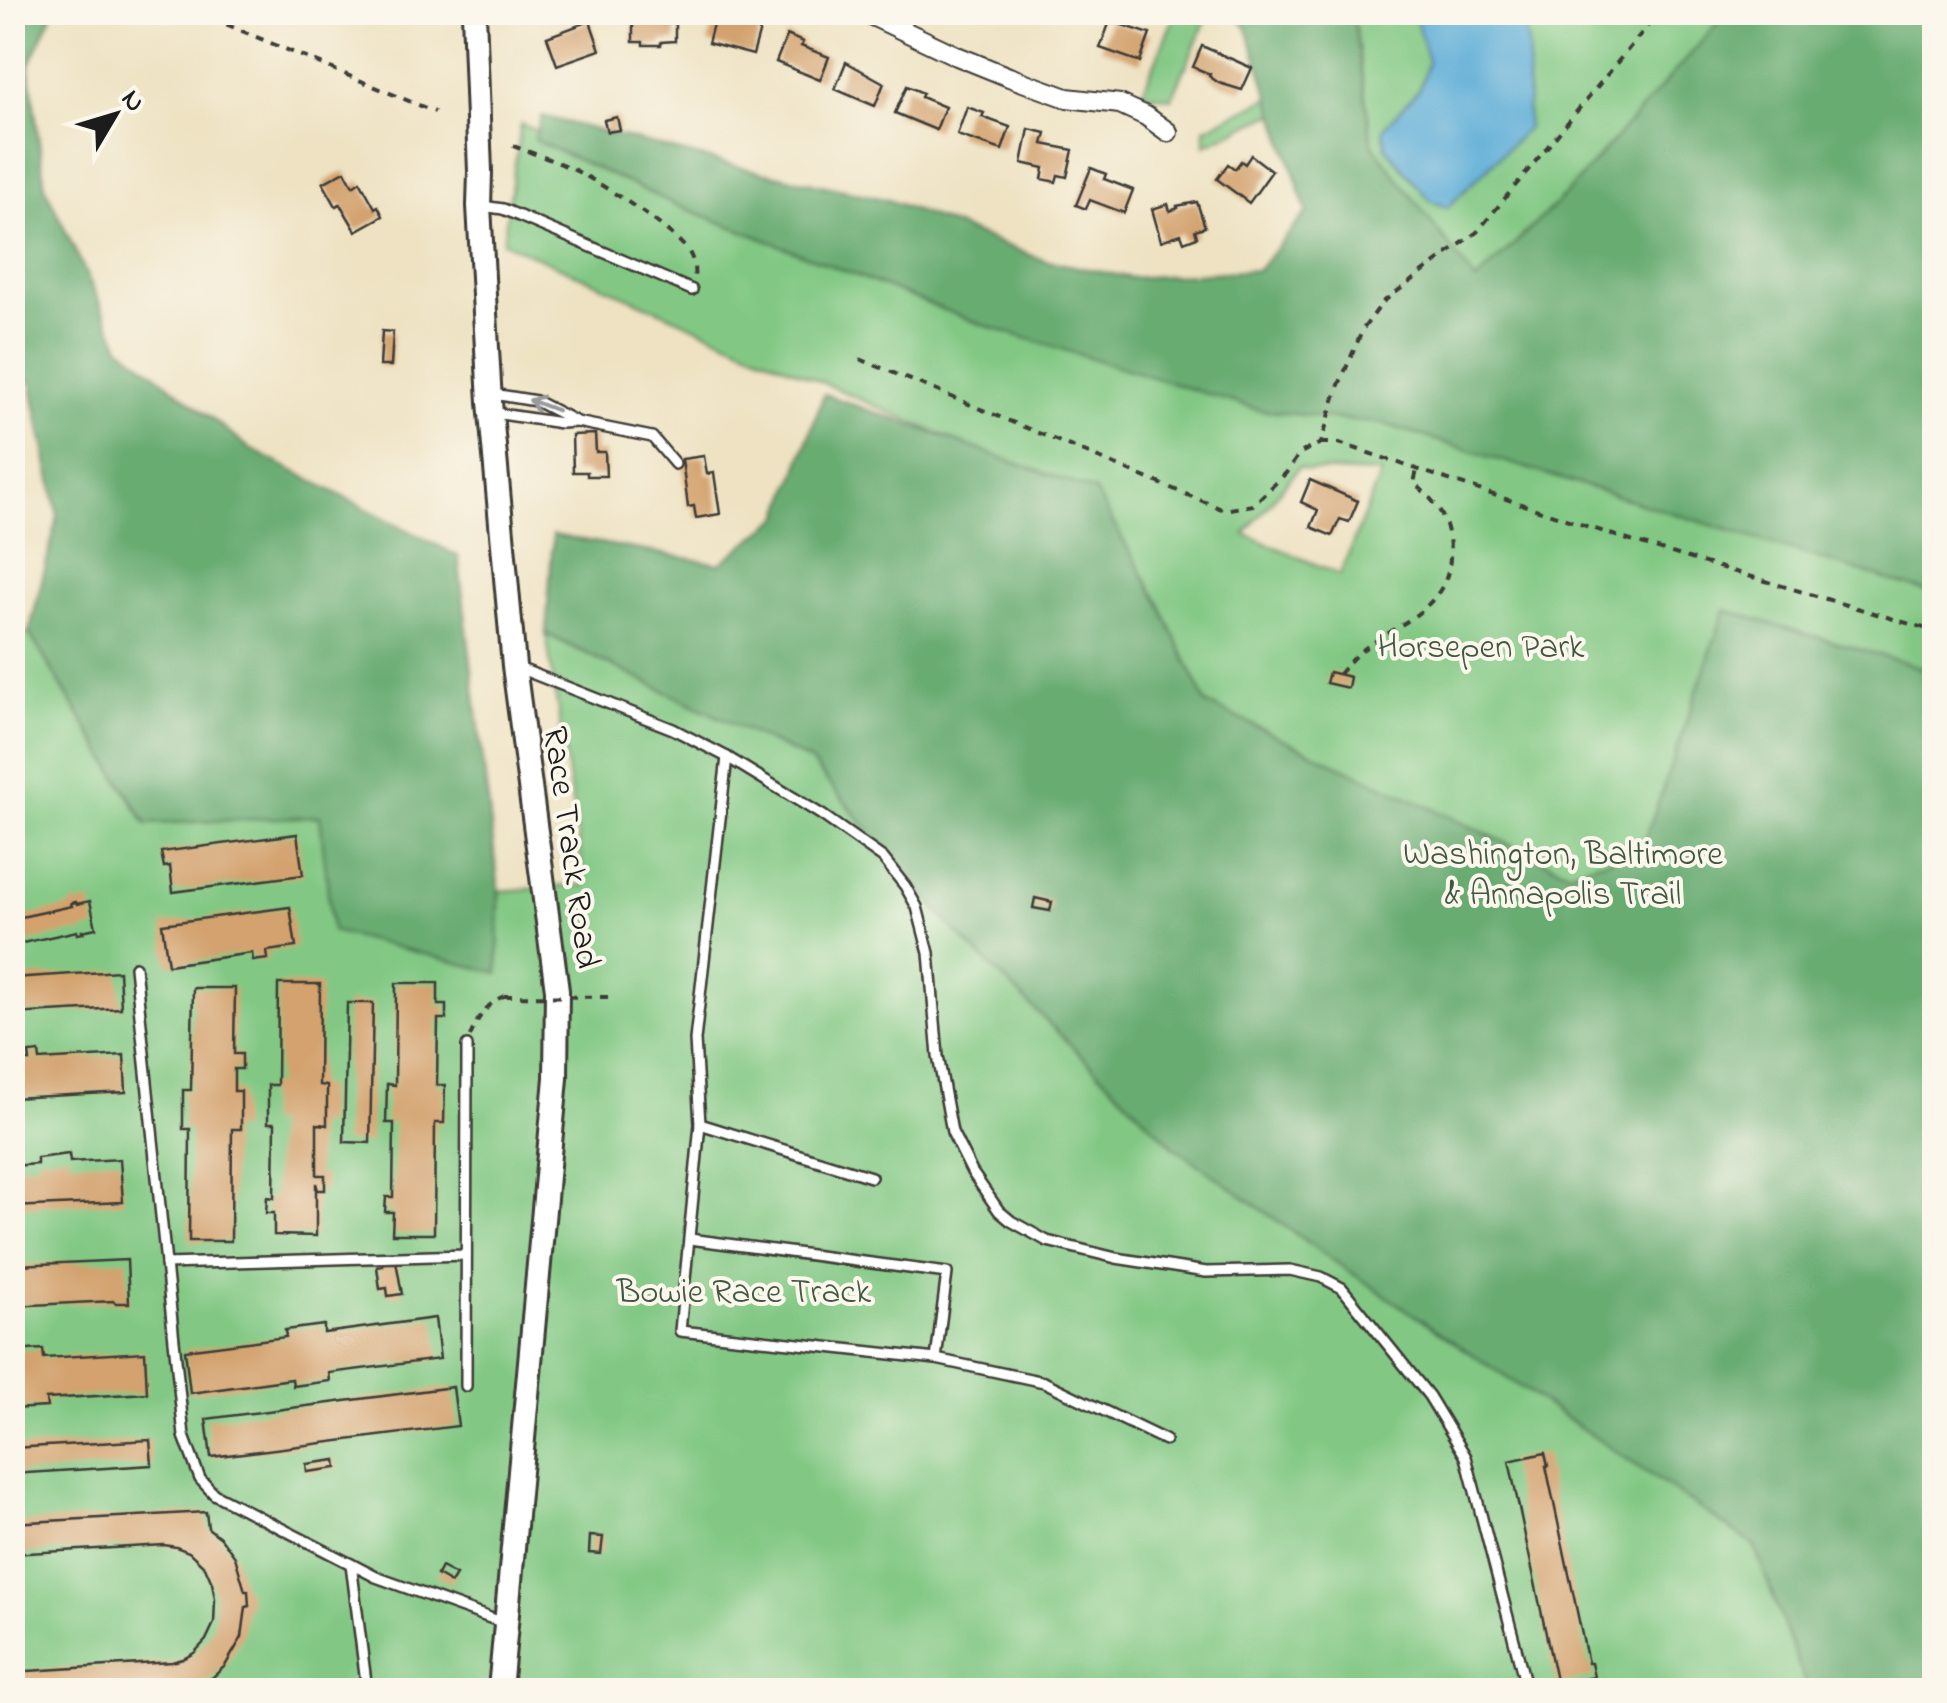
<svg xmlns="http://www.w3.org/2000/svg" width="1947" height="1703" viewBox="0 0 1947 1703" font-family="'Indie Flower',sans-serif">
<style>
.green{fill:#82c884;stroke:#4f7250;stroke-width:2.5;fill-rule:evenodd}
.forest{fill:#69ac72;stroke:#426447;stroke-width:2.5}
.water{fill:#5dadd7;stroke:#3c647a;stroke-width:2.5}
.building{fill:#d3a26e}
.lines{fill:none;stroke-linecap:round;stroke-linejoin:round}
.service-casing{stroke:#3c3a35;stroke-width:14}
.minor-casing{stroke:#3c3a35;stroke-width:22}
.tertiary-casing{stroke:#3c3a35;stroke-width:28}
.path{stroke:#3c3a35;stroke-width:4;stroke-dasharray:8 8;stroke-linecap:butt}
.service{stroke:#fff;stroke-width:9}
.minor{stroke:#fff;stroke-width:18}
.tertiary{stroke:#fff;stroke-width:22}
.path-bridge{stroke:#3c3a35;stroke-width:4;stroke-dasharray:8 8;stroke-linecap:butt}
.oneway{stroke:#999}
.labels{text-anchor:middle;stroke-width:8;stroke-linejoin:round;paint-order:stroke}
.park-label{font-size:35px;fill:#405840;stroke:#fbf7ec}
.street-label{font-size:35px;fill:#1c1c1c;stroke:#fbf7ec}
</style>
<rect width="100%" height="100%" fill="#fbf7ec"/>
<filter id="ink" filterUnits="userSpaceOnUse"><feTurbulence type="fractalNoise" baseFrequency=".01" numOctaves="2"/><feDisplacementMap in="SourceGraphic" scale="20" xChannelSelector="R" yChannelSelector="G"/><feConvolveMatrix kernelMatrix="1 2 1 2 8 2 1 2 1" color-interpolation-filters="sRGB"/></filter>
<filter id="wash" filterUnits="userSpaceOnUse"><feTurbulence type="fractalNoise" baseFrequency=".0048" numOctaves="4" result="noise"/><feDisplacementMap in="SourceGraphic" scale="40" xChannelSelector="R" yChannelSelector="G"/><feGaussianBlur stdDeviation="2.25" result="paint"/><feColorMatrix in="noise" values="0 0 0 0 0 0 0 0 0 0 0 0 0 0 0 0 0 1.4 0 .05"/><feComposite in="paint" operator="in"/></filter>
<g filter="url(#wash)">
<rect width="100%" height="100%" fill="#eee2c2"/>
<g class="green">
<path d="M1176 13H1209L1172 98 1142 93Z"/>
<path d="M1278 13H1934V1503L1153 1074 1060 487 503 242 521 124 859 266 1058 305 1327 268 1316 94 1205 145V128L1309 79ZM1299 467 1305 470 1381 473 1340 575 1245 534Z"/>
<path d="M29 633 146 824 320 816 498 972 499 891 585 885 546 634 810 761 956 932 1321 1252 1754 1545 1808 1690H13L12 636Z"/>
</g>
<g class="forest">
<path d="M13 12 53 13 29 66 45 187 120 346 249 448 458 556 499 891 498 973 332 931 320 816 147 824 29 633 58 516 31 382 13 372Z"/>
<path d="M1234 13H1353L1372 144 1476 281 1565 195 1727 13H1934V594L1384 424 1259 410 980 324 674 204 534 140 542 116 735 166 888 200 1043 260 1132 278 1258 270 1307 212 1247 28Z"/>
<path d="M824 394 1095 491 1160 604 1206 703 1568 872 1642 849 1725 610 1934 671V1690H1808L1754 1545 1321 1252 1173 1146 956 932 810 761 546 634 553 535 720 564 780 517Z"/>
</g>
<path class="water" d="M1414 13H1522L1529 49 1527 129 1447 208 1430 200 1386 148 1383 129 1420 88 1428 62Z"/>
<g id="blocks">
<g class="building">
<path d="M659 12H675V41L661 42V45H643V42H633V17L640 16V14L659 16Z"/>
<path d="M714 20 741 27 743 22 761 26 753 55 708 43Z"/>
<path d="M590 21 600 50 557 65 547 37Z"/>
<path d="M1110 21 1150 34 1140 62 1100 48Z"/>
<path d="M787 35 803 42 801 46 829 57 820 80 776 62Z"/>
<path d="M1202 46 1252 68 1242 90 1219 83 1209 76 1210 74 1193 67Z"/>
<path d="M846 62 884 83 875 106 835 89Z"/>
<path d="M907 86 923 93 921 97 945 107 936 130 895 113Z"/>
<path d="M967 107 984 113 982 117 1010 127 1002 150 957 135Z"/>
<path d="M617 117 620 130 607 132 604 120Z"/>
<path d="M1029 129 1046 133 1043 144 1073 150 1067 177 1058 175 1056 182 1042 179 1044 168 1022 163Z"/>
<path d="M1251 155 1272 171 1249 203 1217 179 1228 164 1235 169 1241 161 1245 164Z"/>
<path d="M1091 168 1106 174 1104 179 1133 190 1124 213 1090 200 1086 209 1076 205Z"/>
<path d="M345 171 353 186 360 181 375 208 378 206 383 216 356 231 340 204 336 206 323 183Z"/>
<path d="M1197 202 1205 227 1195 230 1197 237 1184 242 1181 234 1161 241 1152 209 1168 204 1170 211 1178 208 1177 206Z"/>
<path d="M382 331 393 332 391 366H380Z"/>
<path d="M595 434 596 452H605L606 476H587V472H573L572 435Z"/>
<path d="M704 456 707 474 714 473 720 514 696 518 694 506 688 507 682 459Z"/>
<path d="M1310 480 1358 501 1349 522 1340 519 1332 536 1311 527 1318 510 1301 502Z"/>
<path d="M1329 672 1350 677 1348 688 1326 683Z"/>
<path d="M297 834 303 875 173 892 170 866 164 867 161 852Z"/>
<path d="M1035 898 1052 902 1050 911 1033 908Z"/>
<path d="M90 901 96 928 82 931 83 933 77 934V931L18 944 16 934 12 935V919L72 906 71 903 76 902 77 904Z"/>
<path d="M290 907 296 947 267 951 268 959 253 961 252 953 168 965 162 924Z"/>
<path d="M119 971 121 1008 12 1014V978Z"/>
<path d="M396 983H438V1005H446V1019H438L437 1085H445L444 1123H435L434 1234H392L393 1212H385L386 1197H393L394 1123H386L387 1084 395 1085Z"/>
<path d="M278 984H320L319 1085 327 1086V1125L317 1124V1175H325V1190H318L316 1183V1236L274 1235V1213H266L267 1197 274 1198 275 1123H268V1085H277Z"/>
<path d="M193 988H235L234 1054H242V1069H234V1091H241V1129H232L231 1241H189L190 1129H183V1090H191Z"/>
<path d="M347 1003H373L370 1143 344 1142Z"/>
<path d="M39 1052 40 1060 124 1055 126 1092 12 1098V1062L30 1061 29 1053Z"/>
<path d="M69 1154 70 1162 120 1159 123 1202 12 1207V1166L37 1164V1158Z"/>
<path d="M12 1258H17L18 1265 127 1260 129 1303H115L114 1301 12 1306Z"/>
<path d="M396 1261 402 1294 388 1296 387 1288 380 1289 377 1267 383 1266V1263Z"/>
<path d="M435 1318 440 1359 329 1373 330 1381 293 1386 292 1379 190 1393 185 1350 286 1337 285 1330 324 1325V1333Z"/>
<path d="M43 1349 44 1358 145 1352 147 1393 46 1399 47 1407 12 1409V1351Z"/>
<path d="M453 1387 458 1426 211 1457 206 1419Z"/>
<path d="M150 1440 152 1465 12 1474V1448Z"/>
<path d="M1545 1453 1548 1466H1546L1588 1663H1591L1594 1677 1557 1685 1509 1461Z"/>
<path d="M336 1460 337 1468 307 1472 306 1464Z"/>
<path d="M206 1512 208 1528 221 1538 235 1557 245 1591H248L249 1606 246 1607 242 1637 225 1666 212 1678 185 1690H12V1672L172 1662 183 1659 194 1653 206 1640 214 1623 215 1599 212 1583 205 1567 189 1552 176 1547 164 1545 12 1554V1523Z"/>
<path d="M590 1536 603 1537 601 1554 589 1553Z"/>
<path d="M441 1567 456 1575 451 1583 437 1575Z"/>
</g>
</g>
</g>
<g filter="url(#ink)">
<use href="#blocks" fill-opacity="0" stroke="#3c3a35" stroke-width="2.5"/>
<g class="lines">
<g class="service-casing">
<g id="service">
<path d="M482 206 503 209 692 290"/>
<path d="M493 394 536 401 577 422 561 423 494 413"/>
<path d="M577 422 652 437 675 464"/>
<path d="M516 667 673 729 727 757 822 815 883 858 905 886 917 907 929 953 938 1056 952 1132 972 1172 999 1211 1011 1221 1047 1241 1116 1258 1206 1272 1290 1270 1321 1277 1342 1288 1429 1396 1466 1457 1527 1690"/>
<path d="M135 967 184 1436 200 1479 214 1494 351 1564 367 1690"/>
<path d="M700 1124 871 1177"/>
<path d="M690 1239 947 1273 936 1359 680 1331 700 1124 695 1040 727 757"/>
<path d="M166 1264 466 1255"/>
<path d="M936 1359 1044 1382 1165 1440"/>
<path d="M466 1386 467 1046"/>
<path d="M351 1564 376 1577 504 1623"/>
</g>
</g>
<g class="minor-casing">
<path id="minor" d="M864 12 957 56 1009 77 1067 98 1120 104 1146 116 1168 132"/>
</g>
<g class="tertiary-casing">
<path id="tertiary" d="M474 12 480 172 479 206 490 402 514 666 557 990 556 1078 500 1690"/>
</g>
<g class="path">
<path d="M197 12 435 112"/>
<path d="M513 146C537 155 563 163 586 176 610 190 680 233 691 256 694 263 695 271 694 279"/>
<path d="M860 359 1224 510 1253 505 1286 473 1300 453 1321 443 1338 387 1363 329 1383 302 1477 232 1659 12"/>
<path d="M1321 443H1339L1631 541 1934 631"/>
<path d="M1339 674C1346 666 1353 657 1361 651 1399 623 1453 606 1450 550 1449 519 1437 502 1414 483L1417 470"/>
<path d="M470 1037C476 1020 487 1003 504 996"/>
</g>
<use href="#service" class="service"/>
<use href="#minor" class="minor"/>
<use href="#tertiary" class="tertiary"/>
<path class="path-bridge" d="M504 996 613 997"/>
</g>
<defs><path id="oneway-shaft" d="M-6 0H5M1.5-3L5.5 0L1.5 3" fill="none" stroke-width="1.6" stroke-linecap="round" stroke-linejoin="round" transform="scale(2.5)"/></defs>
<use class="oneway" href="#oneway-shaft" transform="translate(543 405) rotate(-159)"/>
</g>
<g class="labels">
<g class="park-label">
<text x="1481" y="657">Horsepen Park</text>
<text x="1563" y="864">Washington, Baltimore<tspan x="1563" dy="40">&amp; Annapolis Trail</tspan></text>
<text x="744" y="1302">Bowie Race Track</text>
</g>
<g class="street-label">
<text transform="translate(573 847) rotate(82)" y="12">Race Track Road</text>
</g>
</g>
<rect width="1947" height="1703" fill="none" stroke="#fbf7ec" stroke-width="50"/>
<g transform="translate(115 115) rotate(52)" stroke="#fbf7ec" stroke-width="8" paint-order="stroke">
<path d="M0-8L18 38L0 25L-18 38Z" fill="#1c1c1c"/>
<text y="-15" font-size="28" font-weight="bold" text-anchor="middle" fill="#1c1c1c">N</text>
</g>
</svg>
